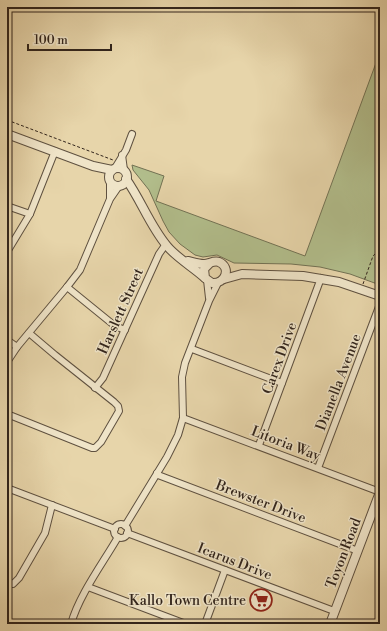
<svg xmlns="http://www.w3.org/2000/svg" width="387" height="631" viewBox="0 0 387 631" font-family="'Libre Bodoni',serif">
<style>
.green{fill:#b2be8c;stroke:#727254}
.lines{fill:none;stroke-linecap:round;stroke-linejoin:round}
.minor-casing{stroke:#5f5140;stroke-width:8}
.tertiary-casing{stroke:#5f5140;stroke-width:10}
.path{stroke:#32251c;stroke-width:1;stroke-dasharray:3 2;stroke-linecap:butt}
.minor{stroke:#efe4c8;stroke-width:6}
.tertiary{stroke:#efe4c8;stroke-width:8}
.labels{text-anchor:middle;stroke-width:3;stroke-linejoin:round;paint-order:stroke}
.street-label{font-size:14px;fill:#32251c;stroke:#efe4c8}
.poi-label{font-size:14px;fill:#32251c;stroke:#efe4c8;text-anchor:end}
</style>
<rect width="100%" height="100%" fill="#e7d5aa"/>
<filter id="stains"><feTurbulence type="fractalNoise" baseFrequency=".005" numOctaves="4"/><feColorMatrix values="0 0 0 0 .2 0 0 0 0 .09 0 0 0 0 .02 0 0 0 .5 -.17"/></filter>
<radialGradient id="worn" r=".72"><stop offset=".6" stop-color="#630" stop-opacity="0"/><stop offset="1" stop-color="#630" stop-opacity=".3"/></radialGradient>
<path class="green" d="M380 52V285L350 274 320 267 291 264 234 263 217 255 203 257 195 255 180 244 169 232 163 221 149 190 133 170 132 165 164 176 156 201 305 256Z"/>
<g class="lines">
<g class="minor-casing">
<g id="minor">
<path d="M122 155 124 170"/>
<path d="M115 168 126 150 132 134"/>
<path d="M110 181V198"/>
<path d="M7 206 30 214"/>
<path d="M7 252 30 214 55 151"/>
<path d="M207 280 209 298"/>
<path d="M67 287 115 326 125 330"/>
<path d="M7 340 17 347"/>
<path d="M192 349 282 383"/>
<path d="M7 362 17 347 67 287 80 270 110 199 119 186"/>
<path d="M95 388 103 378 159 254 166 244"/>
<path d="M7 414 92 448H95L101 442 119 411 118 406 114 402 55 355 29 333"/>
<path d="M183 418 380 492"/>
<path d="M259 445 321 278"/>
<path d="M318 468 380 304"/>
<path d="M157 473 158 475 358 551"/>
<path d="M7 488 115 529"/>
<circle cx="121" cy="531" r="7"/>
<path d="M125 526 167 457 178 435 183 418 182 377 185 363 209 301 218 283"/>
<path d="M127 533 334 611"/>
<path d="M7 583 13 584 19 578 45 533 52 505"/>
<path d="M88 587 186 624"/>
<path d="M71 624C79 595 103 563 118 537"/>
<path d="M205 624 225 570"/>
</g>
</g>
<g class="tertiary-casing">
<g id="tertiary">
<path d="M7 134 93 166 112 170"/>
<circle cx="118" cy="177" r="9"/>
<path d="M126 179C141 200 150 226 167 246 177 258 193 267 205 278"/>
<path d="M188 261C193 262 198 264 204 264 209 264 214 260 219 262 232 268 225 284 212 283L205 278 204 269 210 263"/>
<path d="M224 279 242 274 303 276 339 282 380 296"/>
<path d="M330 624 380 492"/>
</g>
</g>
<g class="path">
<path d="M7 120 113 160"/>
<path d="M363 284 373 256 380 249"/>
<path d="M373 624 380 608"/>
</g>
<use href="#minor" class="minor"/>
<use href="#tertiary" class="tertiary"/>
</g>
<defs>
<g id="supermarket-ring" transform="scale(1.15)"><circle r="9.5" fill="#efe4c8" stroke="#8f2418" stroke-width="1.5"/><path d="M-6-5.5h2.5l.6 2H6L4.5 2H-2.5L-4.4-4H-6ZM-1.5 3.2a1.3 1.3 0 1 0 .1 0ZM3 3.2a1.3 1.3 0 1 0 .1 0Z" fill="#8f2418"/></g>
</defs>
<g fill-rule="evenodd">
<use href="#supermarket-ring" x="261" y="600"/>
</g>
<g class="labels">
<g class="street-label">
<text transform="translate(120 311) rotate(-66)" y="5">Harslett Street</text>
<text transform="translate(279 358) rotate(-70)" y="5">Carex Drive</text>
<text transform="translate(338 382) rotate(-69)" y="5">Dianella Avenue</text>
<text transform="translate(286 443) rotate(21)" y="5">Litoria Way</text>
<text transform="translate(261 501) rotate(21)" y="5">Brewster Drive</text>
<text transform="translate(343 553) rotate(-69)" y="5">Toyon Road</text>
<text transform="translate(235 561) rotate(21)" y="5">Icarus Drive</text>
</g>
<g class="poi-label">
<text x="246" y="605">Kallo Town Centre</text>
</g>
</g>
<rect width="387" height="631" fill="none" stroke="#e7d5aa" stroke-width="24"/>
<rect x="8" y="8" width="371" height="615" fill="none" stroke="#32251c" stroke-width="2"/>
<rect x="12" y="12" width="363" height="607" fill="none" stroke="#32251c"/>
<path d="M28 44v6h83v-6" fill="none" stroke="#32251c" stroke-width="2"/>
<text x="34" y="44" font-size="12" fill="#32251c" stroke="#efe4c8" stroke-width="3" paint-order="stroke">100 m</text>
<rect width="100%" height="100%" filter="url(#stains)"/>
<rect width="100%" height="100%" fill="url(#worn)"/>
</svg>
